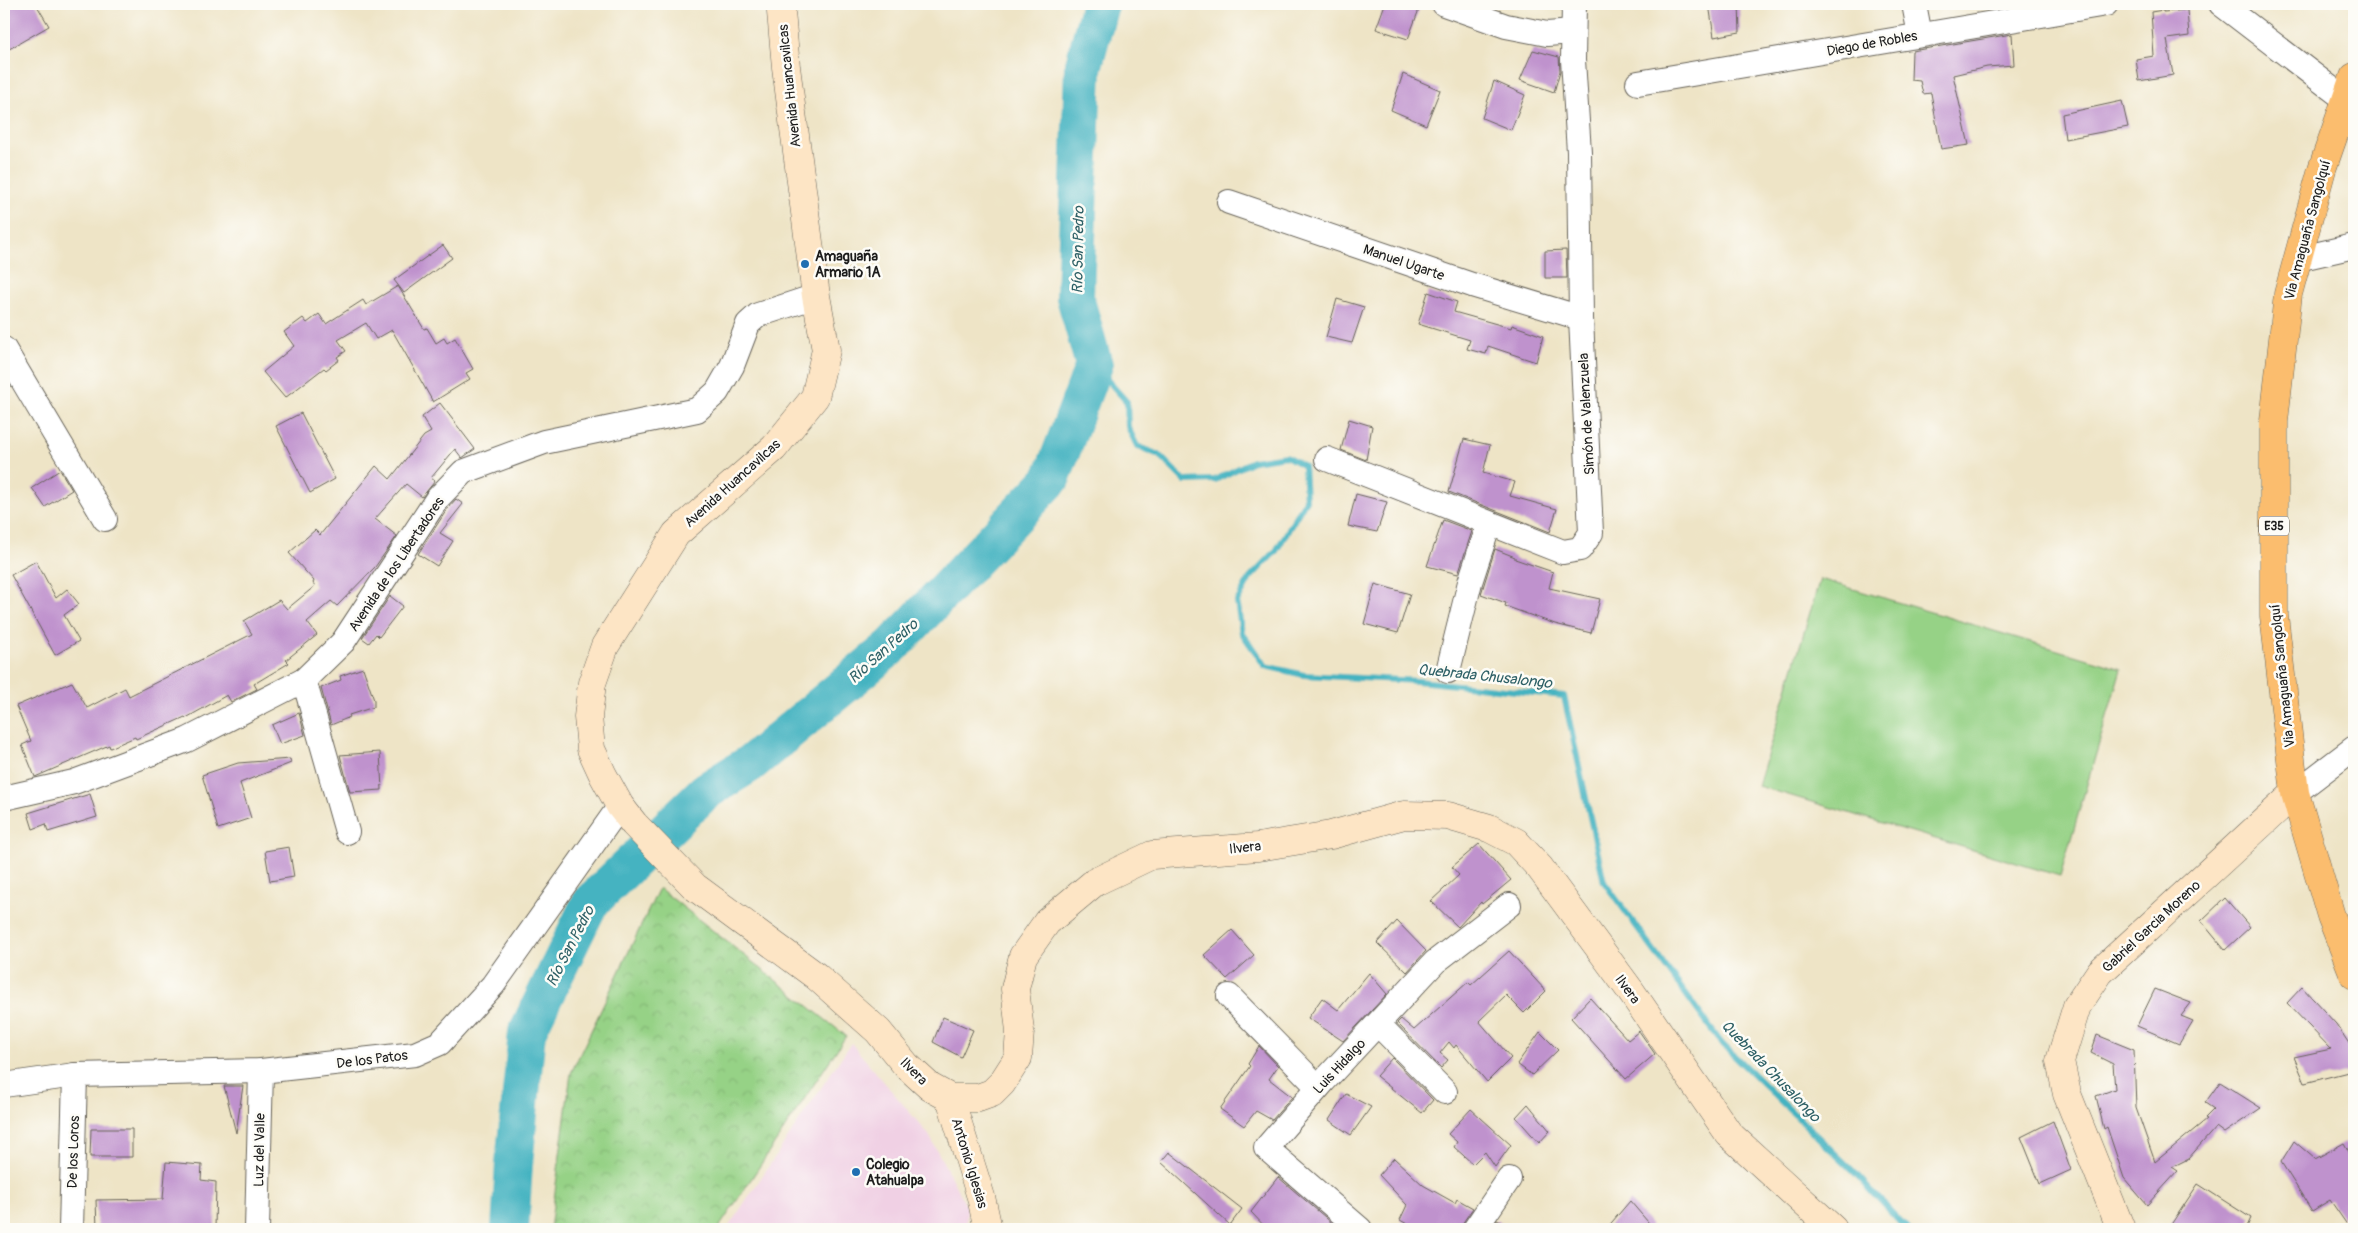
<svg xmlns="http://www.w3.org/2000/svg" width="2358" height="1233" viewBox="0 0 2358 1233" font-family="Pangolin,sans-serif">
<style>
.built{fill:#f0d0e4}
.park{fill:url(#park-crowns);stroke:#597751}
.pitch{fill:#96d286;stroke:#597751}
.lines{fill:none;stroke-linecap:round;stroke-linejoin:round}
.stream{stroke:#45b3c1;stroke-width:6}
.river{stroke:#45b3c1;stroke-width:38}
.building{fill:#bf92cd}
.street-casing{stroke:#666258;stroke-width:26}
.secondary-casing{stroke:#666258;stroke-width:29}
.highway-casing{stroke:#666258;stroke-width:29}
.street{stroke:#fff;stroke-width:24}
.secondary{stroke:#fde5c5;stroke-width:28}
.highway{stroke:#fbbd6e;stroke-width:28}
.poi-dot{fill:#1f6fb2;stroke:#fdfcf7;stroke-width:2}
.labels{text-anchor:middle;stroke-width:5;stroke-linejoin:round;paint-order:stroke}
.shield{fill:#fdfcf7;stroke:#605f5e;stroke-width:1}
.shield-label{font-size:12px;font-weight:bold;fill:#1c1c1c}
.street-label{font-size:14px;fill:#1c1c1c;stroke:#fdfcf7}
.poi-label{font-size:14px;font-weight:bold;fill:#1c1c1c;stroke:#fdfcf7;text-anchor:start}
.water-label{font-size:15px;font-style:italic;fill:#2e6066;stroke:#fdfcf7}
</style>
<defs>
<pattern id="park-crowns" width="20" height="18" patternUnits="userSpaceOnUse" patternTransform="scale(1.25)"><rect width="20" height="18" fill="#96d286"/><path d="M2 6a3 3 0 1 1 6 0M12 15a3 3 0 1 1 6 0" fill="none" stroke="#81b473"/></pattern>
</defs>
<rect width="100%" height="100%" fill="#fdfcf7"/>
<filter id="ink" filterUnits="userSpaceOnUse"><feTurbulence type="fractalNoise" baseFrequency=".02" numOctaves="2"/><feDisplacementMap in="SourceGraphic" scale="10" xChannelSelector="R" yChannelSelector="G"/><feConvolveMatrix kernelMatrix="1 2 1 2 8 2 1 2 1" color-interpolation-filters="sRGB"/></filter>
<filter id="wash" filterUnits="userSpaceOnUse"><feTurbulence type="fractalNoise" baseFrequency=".0096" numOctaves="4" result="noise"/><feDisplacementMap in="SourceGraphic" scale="20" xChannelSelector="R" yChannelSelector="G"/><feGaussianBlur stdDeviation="1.12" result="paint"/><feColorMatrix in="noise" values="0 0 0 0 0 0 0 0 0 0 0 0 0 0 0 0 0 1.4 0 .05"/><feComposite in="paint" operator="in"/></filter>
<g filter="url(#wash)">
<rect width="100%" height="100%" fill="#eee4c6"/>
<path class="built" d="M851 1043 929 1135 967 1208 966 1229H727Z"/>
<path class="park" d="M659 888 846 1036 718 1229H550L571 1073Z"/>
<path class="pitch" d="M1820 579 2121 669 2060 876 1758 786Z"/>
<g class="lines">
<path class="stream" d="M1094 365 1127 402 1128 427 1137 446 1159 455 1185 481 1215 480 1253 461 1286 456 1304 466 1306 500 1276 551 1250 578 1237 602 1242 633 1265 666 1304 675 1418 681 1564 696 1604 882 1722 1044 1854 1172 1907 1229"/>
<path class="river" d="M510 1229 514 1164 527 1032 590 903 706 791 751 763 892 646 1051 479 1094 365 1075 297 1083 68 1100 4"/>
</g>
<g id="blocks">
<g class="building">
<path d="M4 4H36L49 26 4 52Z"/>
<path d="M1385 4H1421L1408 39 1376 29Z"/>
<path d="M1709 4H1739L1740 32 1714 37Z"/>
<path d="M2163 10V12L2187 10 2189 36 2167 39 2173 75 2139 81 2136 59 2154 56 2151 12Z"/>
<path d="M2012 34 2014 65 1987 67 1953 75 1969 145 1941 149 1931 93 1923 94 1920 81 1911 80 1912 51Z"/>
<path d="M1533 50 1559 57 1560 71 1554 92 1520 80Z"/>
<path d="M1403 74 1440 90 1426 125 1391 110Z"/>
<path d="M1494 81 1525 95 1511 130 1482 118Z"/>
<path d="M2122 101 2128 127 2065 139 2062 114Z"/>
<path d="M443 245 452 258 404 293 394 280Z"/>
<path d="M1566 250 1567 278H1545V251Z"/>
<path d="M398 286 424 329 427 328 436 343 444 338 447 343 455 338 473 369 466 373 470 379 433 402 392 330 376 339 366 323 338 340 346 351 337 357 339 360 326 370 324 368 285 398 263 372 294 346 284 332 303 318 307 323 319 314 326 324 363 300 366 305Z"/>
<path d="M1428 292 1457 302 1454 312 1511 328 1512 325 1543 336 1536 362 1488 346 1486 354 1467 349 1470 340 1418 324Z"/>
<path d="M1337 299 1364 307 1352 343 1326 337Z"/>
<path d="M440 403 475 449 462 458 455 449 431 478 435 481 422 497 406 484 375 519 397 536 375 567 337 606 331 601 307 622 317 635 286 660 289 663 254 684 257 689 231 702 227 695 186 718 185 717 136 739 135 737 110 748 109 745 35 777 22 745 31 741 16 706 72 682 87 708 125 688 129 696 252 634 244 621 279 600 287 609 315 586 313 583 314 581 289 553 315 530 320 535 376 466 390 479 424 436 431 432 422 417Z"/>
<path d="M301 413 335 479 310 493 276 426Z"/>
<path d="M1349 419 1372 426 1366 460 1341 450Z"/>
<path d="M1464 439 1490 445 1483 473 1515 482 1510 496 1557 509 1550 532 1449 492Z"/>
<path d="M60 470 72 490 45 507 32 488Z"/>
<path d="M1356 494 1387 502 1377 532 1348 526Z"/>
<path d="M456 499 463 504 440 533 453 541 437 566 418 554 448 508Z"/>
<path d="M1443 520 1472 531 1458 574 1427 566Z"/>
<path d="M1495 549 1515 557V559L1553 572 1549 588 1600 599 1591 633 1555 624 1505 606 1506 603 1481 594Z"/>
<path d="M36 561 56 598 67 589 79 604 64 615 79 641 55 655 11 575Z"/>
<path d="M1375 584 1410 594 1398 633 1364 624Z"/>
<path d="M390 596 403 606 379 637 376 634 369 643 362 638Z"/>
<path d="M363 668 374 700V707L349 715 350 717 331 725 321 688 341 680 340 676Z"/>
<path d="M299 713 305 735 280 744 272 725Z"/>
<path d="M380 752 382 790 350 792 340 755Z"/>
<path d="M290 759 291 763 240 783 251 818 218 829 202 775 238 763Z"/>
<path d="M90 794 97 817 48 832 46 824 33 829 28 813Z"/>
<path d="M1479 844 1511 880 1482 904 1481 902 1458 927 1431 901 1459 875 1452 867Z"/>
<path d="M289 847 294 877 270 881 265 851Z"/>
<path d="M2225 898 2250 927 2225 950 2201 921Z"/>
<path d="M1397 921 1426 951 1407 972 1377 943Z"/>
<path d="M1232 930 1254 955 1227 979 1204 955Z"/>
<path d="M1509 951 1546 991 1524 1013 1506 995 1479 1021 1511 1058 1487 1082 1456 1045 1454 1048 1449 1042 1440 1053 1448 1060 1441 1068 1397 1023 1401 1019 1414 1030 1468 982 1471 985Z"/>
<path d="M1369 973 1387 994 1343 1041 1308 1018 1322 998 1338 1010Z"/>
<path d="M2302 987 2336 1024 2350 1045 2354 1044V1074L2352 1071 2305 1083 2294 1057 2331 1049 2287 1003Z"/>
<path d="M2155 989 2191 1003 2181 1016 2193 1021 2179 1044 2137 1026Z"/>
<path d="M1590 998 1628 1040 1639 1031 1655 1054 1626 1079 1571 1018Z"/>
<path d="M943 1017 973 1030 961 1057 933 1042Z"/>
<path d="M1540 1032 1558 1050 1532 1075 1517 1064Z"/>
<path d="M2097 1035 2134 1050 2136 1108 2155 1162 2207 1119 2205 1118 2214 1109 2205 1103 2220 1082 2261 1108 2224 1133 2216 1127 2188 1159 2172 1167 2178 1171 2147 1205 2124 1178 2107 1127 2104 1129 2096 1096 2115 1089 2113 1064 2091 1053Z"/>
<path d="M1259 1046 1278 1066 1269 1079 1292 1097 1272 1120 1256 1111 1244 1126 1220 1109 1250 1066 1248 1064Z"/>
<path d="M1392 1058 1433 1100 1422 1113 1376 1076Z"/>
<path d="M224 1086H243L236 1133Z"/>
<path d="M1346 1094 1371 1107 1351 1135 1329 1120Z"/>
<path d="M1528 1104 1550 1131 1539 1143 1516 1117Z"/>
<path d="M1471 1109 1511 1145 1495 1167 1485 1152 1473 1164 1454 1147 1457 1142 1448 1134Z"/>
<path d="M2053 1121 2071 1170 2040 1184 2021 1137Z"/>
<path d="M91 1129H132V1157H90Z"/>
<path d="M2294 1141 2315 1159 2344 1143 2354 1161V1229H2350L2330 1200 2312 1211 2281 1162Z"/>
<path d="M1169 1152 1242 1209 1230 1225 1161 1162Z"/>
<path d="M1394 1158 1423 1185 1455 1203 1457 1199 1473 1208 1464 1221 1461 1229H1416L1400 1220 1407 1205 1379 1175Z"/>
<path d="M166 1162 202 1165 201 1180 216 1182 215 1229H97L96 1200 163 1199Z"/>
<path d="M1278 1177 1339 1229H1267L1251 1212Z"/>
<path d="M2198 1184 2251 1218 2246 1229H2168Z"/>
<path d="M1630 1201 1654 1229H1606Z"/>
<path d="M1497 1220 1514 1229H1491Z"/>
</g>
</g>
</g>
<g filter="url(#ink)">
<use href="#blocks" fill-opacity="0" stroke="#666258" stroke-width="1"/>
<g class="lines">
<g class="street-casing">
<g id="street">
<path d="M1444 4 1506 26 1547 34 1573 32"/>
<path d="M1914 4 1920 35"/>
<path d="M2221 4 2354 106"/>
<path d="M1638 83 2106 4"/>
<path d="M1229 202 1472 285 1581 318"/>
<path d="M2297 259 2354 246"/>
<path d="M4 349 105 519"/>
<path d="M1327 459 1563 552 1580 549 1591 533 1581 318 1579 152 1573 60 1574 4"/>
<path d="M1448 671 1470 582 1489 524"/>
<path d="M304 680 347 832"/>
<path d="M2295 793 2354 748"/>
<path d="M4 798 74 782 187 740 304 680 343 642 437 499 463 472 544 442 697 410 717 392 732 366 748 324 758 315 816 296"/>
<path d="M1229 996 1318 1087"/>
<path d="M1378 1024 1445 1092"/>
<path d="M4 1085 75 1075 261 1071 415 1054 440 1043 493 985 620 806"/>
<path d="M71 1229 75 1075"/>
<path d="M257 1229 261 1071"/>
<path d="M1360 1229 1266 1148 1324 1081 1435 962 1509 905"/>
<path d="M1475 1229 1509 1179"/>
</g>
</g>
<g class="secondary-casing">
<g id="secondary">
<path d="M783 4 781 12 786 67 816 296 826 350 815 397 774 448 676 534 605 646 592 683 588 717 591 749 603 775 620 806 634 824 695 887 816 976 878 1031 906 1065 930 1087 950 1098H978L992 1093 1002 1083 1018 1058 1020 1031 1015 989 1023 956 1047 922 1095 882 1152 855 1258 847 1331 835 1404 815 1448 816 1489 828 1516 842 1540 868 1630 990 1729 1134 1833 1229"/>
<path d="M950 1098 981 1197 988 1229"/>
<path d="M2121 1229 2067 1094 2060 1061 2077 1006 2100 972 2295 793"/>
</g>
</g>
<g class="highway-casing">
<path id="highway" d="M2354 77 2322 169 2288 294 2274 421V616L2295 793 2331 916 2354 975"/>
</g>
<use href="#street" class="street"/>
<use href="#secondary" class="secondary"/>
<use href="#highway" class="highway"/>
</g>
</g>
<g class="poi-dot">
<circle cx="805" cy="264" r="5"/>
<circle cx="856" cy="1172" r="5"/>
</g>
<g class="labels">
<rect class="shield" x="2259" y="516.5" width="30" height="19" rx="4"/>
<g class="shield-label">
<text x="2274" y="530">E35</text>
</g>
<g class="street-label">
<text transform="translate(1872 43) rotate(-10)" y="5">Diego de Robles</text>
<text transform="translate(789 86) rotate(-96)" y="5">Avenida Huancavilcas</text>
<text transform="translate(2307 230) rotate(-75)" y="5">Via Amaguaña Sangolquí</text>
<text transform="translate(1404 262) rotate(19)" y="5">Manuel Ugarte</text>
<text transform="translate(1586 414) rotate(-93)" y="5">Simón de Valenzuela</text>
<text transform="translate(732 483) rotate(-42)" y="5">Avenida Huancavilcas</text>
<text transform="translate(396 564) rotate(-56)" y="5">Avenida de los Libertadores</text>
<text transform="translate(2282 676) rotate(-96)" y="5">Via Amaguaña Sangolquí</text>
<text transform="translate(1245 847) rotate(-6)" y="5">Ilvera</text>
<text transform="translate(2151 926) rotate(-43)" y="5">Gabriel Garcia Moreno</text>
<text transform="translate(1628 989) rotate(54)" y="5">Ilvera</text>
<text transform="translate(372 1059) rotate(-7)" y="5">De los Patos</text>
<text transform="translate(1339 1066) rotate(-47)" y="5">Luis Hidalgo</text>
<text transform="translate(914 1071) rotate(45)" y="5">Ilvera</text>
<text transform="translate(259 1150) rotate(-89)" y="5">Luz del Valle</text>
<text transform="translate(73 1152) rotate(-88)" y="5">De los Loros</text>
<text transform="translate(970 1163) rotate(73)" y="5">Antonio Iglesias</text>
</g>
<g class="poi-label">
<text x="815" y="261">Amaguaña<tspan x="815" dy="16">Armario 1A</tspan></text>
<text x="866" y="1169">Colegio<tspan x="866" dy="16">Atahualpa</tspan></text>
</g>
<g class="water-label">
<text transform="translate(1078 250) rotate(-89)" y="5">Río San Pedro</text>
<text transform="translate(883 651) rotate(-42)" y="5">Río San Pedro</text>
<text transform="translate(1485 676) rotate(6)" y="5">Quebrada Chusalongo</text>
<text transform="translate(570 946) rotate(-63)" y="5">Río San Pedro</text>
<text transform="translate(1771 1071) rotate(46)" y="5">Quebrada Chusalongo</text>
</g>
</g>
<rect width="2358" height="1233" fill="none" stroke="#fdfcf7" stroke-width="20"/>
</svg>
